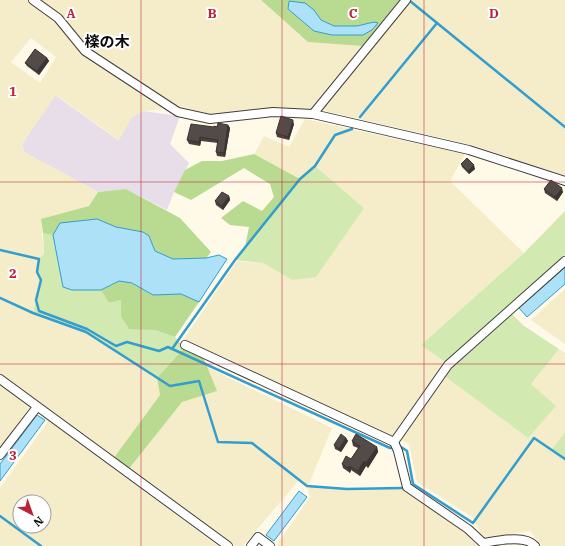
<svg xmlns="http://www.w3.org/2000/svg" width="565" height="546" viewBox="0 0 565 546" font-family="'IBM Plex Serif','Noto Sans JP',serif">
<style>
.industrial{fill:#e8deea}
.farmland{fill:#f5edc9;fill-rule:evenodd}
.green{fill:#d3e9b2}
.forest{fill:#b8da91;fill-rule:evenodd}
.water{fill:#ace1f7;stroke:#329dcf}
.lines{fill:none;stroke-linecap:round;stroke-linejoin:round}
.stream{stroke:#329dcf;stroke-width:2.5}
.minor-casing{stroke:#3e3e3e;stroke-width:10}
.minor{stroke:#fff;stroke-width:8}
.wall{fill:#47403d}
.shaded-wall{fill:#3a3432}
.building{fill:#534b47;stroke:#3a3432}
.grid{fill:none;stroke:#bc2135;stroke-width:1;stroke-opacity:0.55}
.labels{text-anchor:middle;stroke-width:4;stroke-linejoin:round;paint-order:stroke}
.neighbourhood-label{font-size:15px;font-weight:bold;fill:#0b0b0b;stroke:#fff}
.grid-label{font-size:13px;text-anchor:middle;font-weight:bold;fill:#bc2135;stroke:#fff;stroke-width:4;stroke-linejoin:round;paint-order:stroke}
</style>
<rect width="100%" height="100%" fill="#fff9e8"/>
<path class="industrial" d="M55 95 118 140 132 117 143 111 180 116 170 144 189 163 174 192 167 210 126 189 98 192 24 152 22 144Z"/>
<g class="farmland">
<path d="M1 0H261L308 42 362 46 310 110 214 115 182 107 144 111 132 117 119 140 56 95 22 144 24 152 98 192 89 206 41 220 44 254 39 259 37 272 41 280 33 313 86 332 157 378 160 395 113 459 35 400 0 448V1ZM31 38 56 57 40 83 11 62Z"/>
<path d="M411 0H565V176L472 145 321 110Z"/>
<path d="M305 119 465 154 450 181 524 253 421 345 445 362 531 384 559 349 565 353V432L552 449 565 459V546H541L530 531 483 538 472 517 417 482 409 444 183 340 237 261 263 263 292 280 364 208 315 166 300 179 254 154 264 136 289 147Z"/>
<path d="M565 289V344L531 320Z"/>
<path d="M207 367 332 428 308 486 347 489 402 488 468 534 478 546H276L310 497 307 486 299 480 243 546H235L128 470 182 402 216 391Z"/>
<path d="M49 420 218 546H0V488ZM20 502H44V526H20Z"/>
</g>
<g class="green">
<path d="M315 166 364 208 316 277 292 280 263 263 235 260 300 179Z"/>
<path d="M565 211V255L506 308 524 326 559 349 531 384 556 406 528 438 446 377 445 362 421 345 524 253Z"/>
<path d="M43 233 53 235 63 287 72 290H101L109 303 121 300 129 328 155 330 175 337 184 348 157 378 86 332 33 313 41 280C36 271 35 262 44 254Z"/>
<path d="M565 432V459L552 449Z"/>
</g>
<g class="forest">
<path d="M261 0H400L362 46 308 42ZM289 1 314 10C316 13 318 18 321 20 335 32 359 26 374 22L332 35 314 31 288 9Z"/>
<path d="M254 154 300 179 245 247 249 227 230 225 221 218 243 201 262 211 274 197 270 184 244 168 191 200 174 192 185 170 202 161H222Z"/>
<path d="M126 189 180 218 211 252 206 258 173 259 155 251 149 236 143 232 116 227 97 219 60 223 53 235 43 233 41 219 89 206 98 192Z"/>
<path d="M119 281 132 283 153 295 181 294 199 302 175 337 155 330 129 329 121 316V300L109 303 101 290Z"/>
<path d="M184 348 204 359 217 391 182 402 128 470 113 459 160 395 157 378Z"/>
</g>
<g class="water">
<path d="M289 1 305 3 314 10 321 20 334 26H357L374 22 378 23 372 30 363 35H332L314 31 288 9Z"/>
<path d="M97 219 116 227 143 232 149 236 155 251 173 259 206 258 219 255 227 259 199 302 181 294 153 295 132 283 119 281 101 290H72L63 287 53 235 60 223Z"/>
<path d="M565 267V284L527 317 519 308Z"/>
<path d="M37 415 45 420 0 481V464Z"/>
<path d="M299 491 307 497 274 541 266 535Z"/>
</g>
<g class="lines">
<g class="stream">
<path d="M410 1 565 127"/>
<path d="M360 117 437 23"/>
<path d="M0 250 39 259 37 272 41 280 36 300 39 311 87 329 116 346 127 342 159 351 168 347 390 448 401 447 407 451 413 484 473 523 534 438 565 459"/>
<path d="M0 298 33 313 86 332 170 386 199 381 218 442 252 443 307 486 347 489 402 488"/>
<path d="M172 349 235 260 300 179 315 166 335 135 352 129"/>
<path d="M0 516 41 546"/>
</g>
<g class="minor-casing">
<g id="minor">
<path d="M33 0 58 18 85 51 178 112 210 119 273 112 313 114 469 150 565 181"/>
<path d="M313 114 406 0"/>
<path d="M185 345 394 442 398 451 407 487 468 529 483 543C497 541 525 534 535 546"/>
<path d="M0 379 228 546"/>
<path d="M394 442 448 365 565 261"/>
<path d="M0 455 37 407"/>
<path d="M251 546 258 537 270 546"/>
</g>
</g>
<use href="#minor" class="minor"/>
</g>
<g class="wall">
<path d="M47 58 49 61 39 75 27 66 25 63Z"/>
<path d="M294 124 289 140 277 137 276 133Z"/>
<path d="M228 125 230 128 225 157 217 156 216 152 218 143 201 141 200 146 189 144 187 140 214 127Z"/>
<path d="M461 164 475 169 469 174 462 167Z"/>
<path d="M544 189 563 192 557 201 545 193Z"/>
<path d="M229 196 230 200 223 210 216 205 215 201Z"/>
<path d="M346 438 348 441 341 452 335 449 334 445Z"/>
<path d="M352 441 377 447 378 452 368 468 366 466 360 476 351 470 350 473 343 468 342 464 351 459 358 448 353 446Z"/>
</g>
<g class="shaded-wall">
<path d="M47 58 49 61 39 75 37 71Z"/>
<path d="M293 120 294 124 289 140 288 137Z"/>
<path d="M228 125 230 128 225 157 224 153Z"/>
<path d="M200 137 201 141 200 146 199 142Z"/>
<path d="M474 165 475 169 469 174 468 171Z"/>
<path d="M562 188 563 192 557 201 555 197Z"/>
<path d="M229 196 230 200 223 210 222 206Z"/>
<path d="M346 438 348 441 341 452 339 449Z"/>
<path d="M377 447 378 452 368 468 366 463Z"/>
<path d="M364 461 366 466 360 476 358 471Z"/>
<path d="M349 466 351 470 350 473 348 468Z"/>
</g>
<g class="building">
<path d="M35 49 47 58 37 71 25 63Z"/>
<path d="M281 116 293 120 288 137 276 133Z"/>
<path d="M218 123 228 125 224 153 216 152 218 140 200 137 199 142 187 140 191 124 214 127V126L217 127Z"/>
<path d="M467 158 474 165 468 171 461 164Z"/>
<path d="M551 180 562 188 555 197 544 189Z"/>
<path d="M222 192 229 196 222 206 215 201Z"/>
<path d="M341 434 346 438 339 449 334 445Z"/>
<path d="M356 434 377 447 366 463 364 461 358 471 349 466 348 468 342 464 346 456 351 459 360 446 352 441Z"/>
</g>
<path class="grid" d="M141 0V546M282 0V546M424 0V546M0 182H565M0 364H565"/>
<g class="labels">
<g class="neighbourhood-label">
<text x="107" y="47">檪の木</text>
</g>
</g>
<g class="grid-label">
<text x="71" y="18">A</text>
<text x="212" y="18">B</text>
<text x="353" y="18">C</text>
<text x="494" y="18">D</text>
<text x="13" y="96">1</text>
<text x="13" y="278">2</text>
<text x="13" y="460">3</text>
</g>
<g transform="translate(32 514) rotate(139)"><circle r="19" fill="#ffffff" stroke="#9d9d9d"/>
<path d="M0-3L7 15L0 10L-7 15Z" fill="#bc2135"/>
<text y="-6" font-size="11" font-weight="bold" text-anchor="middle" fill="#0b0b0b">N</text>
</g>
</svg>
